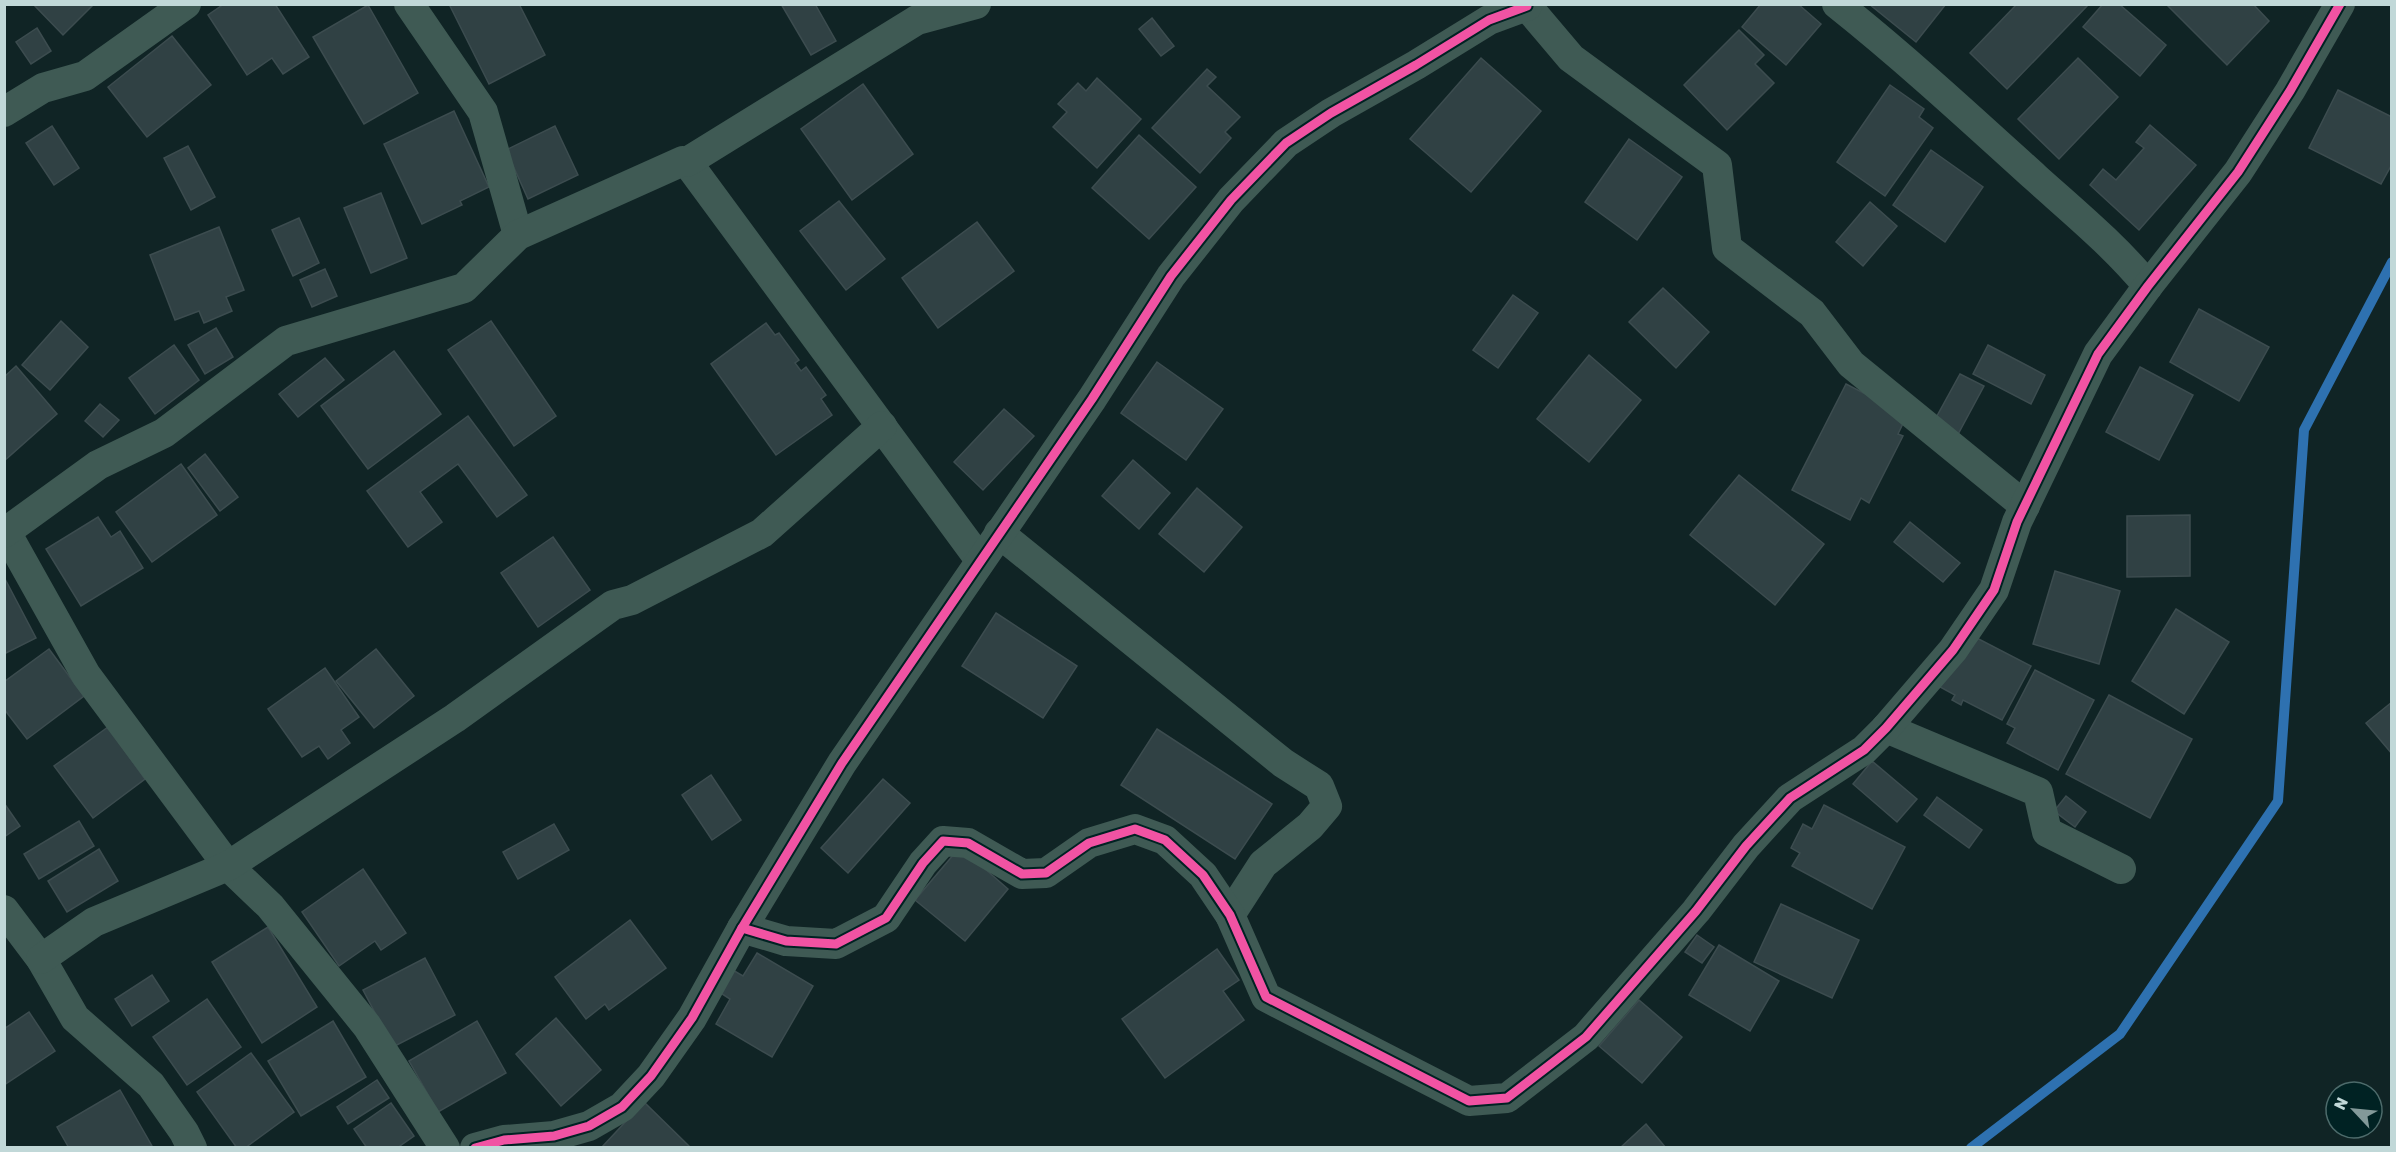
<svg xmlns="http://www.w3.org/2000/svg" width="2396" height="1152" viewBox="0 0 2396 1152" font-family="Rubik,sans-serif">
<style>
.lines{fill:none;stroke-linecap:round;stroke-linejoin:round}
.stream{stroke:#2e71b0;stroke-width:10}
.building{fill:#304144;stroke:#3c4c4f;stroke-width:1.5}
.minor{stroke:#3f5a54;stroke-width:30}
.cycleway-casing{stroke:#002223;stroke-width:13}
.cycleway{stroke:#f153a3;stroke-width:9}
</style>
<rect width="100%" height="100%" fill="#102425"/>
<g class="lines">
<path class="stream" d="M1971 1148 2120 1034 2278 801 2304 430 2392 262"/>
</g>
<g class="building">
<path d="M33 4H94L63 35Z"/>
<path d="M224 4H275L309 57 283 74 272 58 247 75 208 15Z"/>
<path d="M449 4H519L545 55 489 84Z"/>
<path d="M781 4H815L836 41 811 55Z"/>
<path d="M1761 4H1798L1821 24 1786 65 1742 27Z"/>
<path d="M1869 4H1946L1916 42Z"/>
<path d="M2017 4H2089L2007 89 1970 53Z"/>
<path d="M2103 4H2119L2166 45 2140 76 2083 27Z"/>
<path d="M2166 4H2253L2269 21 2227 65Z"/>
<path d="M368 5 418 93 364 124 313 37Z"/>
<path d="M1152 18 1174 46 1161 56 1139 29Z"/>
<path d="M37 28 51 51 31 64 16 42Z"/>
<path d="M1739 30 1764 55 1755 64 1774 83 1727 130 1684 85Z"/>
<path d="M172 36 211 85 147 137 108 87Z"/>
<path d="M1481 58 1541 111 1471 192 1410 139Z"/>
<path d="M2078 58 2118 97 2059 159 2018 119Z"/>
<path d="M1207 69 1216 77 1207 86 1240 117 1225 132 1231 138 1200 173 1152 128Z"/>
<path d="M1097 78 1141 119 1097 168 1053 127 1067 112 1058 104 1078 83 1086 91Z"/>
<path d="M863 84 913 154 852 200 801 129Z"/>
<path d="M1890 85 1924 109 1919 117 1933 128 1885 196 1837 162Z"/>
<path d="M2338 90 2392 117V164L2381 184 2309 148Z"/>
<path d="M454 111 489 187 460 201 462 205 422 224 384 144Z"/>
<path d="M2150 125 2196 165 2139 230 2090 185 2103 169 2116 180 2144 148 2136 142Z"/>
<path d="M52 126 79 168 54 185 26 143Z"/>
<path d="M555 126 578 175 528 199 506 150Z"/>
<path d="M1139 135 1196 187 1149 239 1092 188Z"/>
<path d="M1629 139 1682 177 1637 240 1585 202Z"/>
<path d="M188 146 215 197 191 210 164 158Z"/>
<path d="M1931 150 1983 187 1945 242 1893 205Z"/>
<path d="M381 193 407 258 371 273 344 208Z"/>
<path d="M839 201 885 259 846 290 800 231Z"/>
<path d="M1870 202 1897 226 1863 266 1836 242Z"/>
<path d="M299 218 319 263 293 276 272 230Z"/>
<path d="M977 222 1014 271 938 328 902 278Z"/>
<path d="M219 227 244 290 226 297 232 311 204 323 199 311 175 320 150 255Z"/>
<path d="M325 269 337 296 312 307 300 280Z"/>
<path d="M1663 288 1709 332 1676 368 1629 322Z"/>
<path d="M1513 295 1538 313 1498 368 1473 350Z"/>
<path d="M2199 309 2269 347 2239 401 2170 362Z"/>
<path d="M61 321 88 347 50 390 22 365Z"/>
<path d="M491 321 556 416 514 446 448 350Z"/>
<path d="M766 323 775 335 779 333 799 360 795 363 801 371 806 367 826 395 821 399 832 415 776 455 711 364Z"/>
<path d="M216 328 233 357 205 374 188 345Z"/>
<path d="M174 345 199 380 155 414 129 378Z"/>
<path d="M1988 345 2045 375 2031 404 1973 374Z"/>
<path d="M394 351 441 414 368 469 321 406Z"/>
<path d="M1589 355 1641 400 1589 462 1537 419Z"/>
<path d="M325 358 344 380 298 417 279 394Z"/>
<path d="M1157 362 1223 409 1186 460 1121 413Z"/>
<path d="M16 366 57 414 4 461V377Z"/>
<path d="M2140 367 2193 395 2159 460 2106 432Z"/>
<path d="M1960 374 1984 386 1956 438 1932 425Z"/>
<path d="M1846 384 1907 415 1898 434 1903 436 1869 503 1861 498 1850 520 1792 490Z"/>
<path d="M100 404 119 420 103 437 85 421Z"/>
<path d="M1004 409 1034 436 983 490 954 462Z"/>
<path d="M468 416 527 495 497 517 458 464 420 492 442 522 408 547 367 491Z"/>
<path d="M205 454 238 497 220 511 188 468Z"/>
<path d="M1133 460 1170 493 1139 529 1102 496Z"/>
<path d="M181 464 217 515 152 562 116 512Z"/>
<path d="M1739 475 1824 544 1775 605 1690 535Z"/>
<path d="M1197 488 1242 527 1204 572 1159 534Z"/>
<path d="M2190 515V576L2127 577V516Z"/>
<path d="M98 517 111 537 120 531 143 568 81 606 46 549Z"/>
<path d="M1910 522 1960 563 1943 582 1894 542Z"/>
<path d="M553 537 590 590 538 627 501 573Z"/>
<path d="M2055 571 2120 591 2099 664 2033 644Z"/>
<path d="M4 577 36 638 4 654Z"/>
<path d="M2176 609 2229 642 2184 714 2132 681Z"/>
<path d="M996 613 1077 666 1043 718 962 666Z"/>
<path d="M1969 634 2031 666 2002 720 1963 700 1961 705 1952 700 1955 695 1940 687Z"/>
<path d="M49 649 84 696 27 739 4 709V682Z"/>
<path d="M376 649 414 696 374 728 336 681Z"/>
<path d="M325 668 359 717 341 730 350 743 328 759 319 746 302 757 268 709Z"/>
<path d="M2035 670 2094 700 2058 770 2007 743 2015 728 2007 724Z"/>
<path d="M2109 695 2192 739 2150 818 2066 774Z"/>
<path d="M2392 702V754L2366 723Z"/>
<path d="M108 727 145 779 93 818 54 766Z"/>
<path d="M1157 729 1272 804 1235 859 1121 785Z"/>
<path d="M1872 761 1917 799 1897 822 1853 784Z"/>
<path d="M711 775 741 820 712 840 682 795Z"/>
<path d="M883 779 910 803 848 873 821 848Z"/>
<path d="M2066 796 2086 812 2075 827 2054 811Z"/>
<path d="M1937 797 1982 830 1969 848 1924 815Z"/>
<path d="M4 803 20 826 4 837Z"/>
<path d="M1824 805 1905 847 1872 909 1792 866 1800 853 1791 848 1803 824 1812 829Z"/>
<path d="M79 821 94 846 39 879 24 854Z"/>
<path d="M554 824 569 850 518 879 503 852Z"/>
<path d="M960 847 1008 889 965 941 915 900Z"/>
<path d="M99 849 118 881 67 912 48 881Z"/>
<path d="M363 869 406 933 381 950 375 941 339 966 302 912Z"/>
<path d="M1781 904 1859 940 1832 998 1754 962Z"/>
<path d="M630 920 666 968 609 1010 605 1004 586 1019 555 977Z"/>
<path d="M268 927 317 1007 262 1043 212 962Z"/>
<path d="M1697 935 1714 947 1702 963 1685 952Z"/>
<path d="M1719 945 1779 981 1750 1031 1689 995Z"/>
<path d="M1217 949 1239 980 1223 991 1244 1020 1165 1078 1122 1019Z"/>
<path d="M757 953 813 986 772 1057 716 1024 730 999 713 988 726 966 743 976Z"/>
<path d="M425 958 455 1015 393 1047 363 990Z"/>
<path d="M152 975 169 1001 132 1026 115 999Z"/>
<path d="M207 999 241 1047 187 1085 153 1037Z"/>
<path d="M1639 1000 1682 1037 1642 1083 1599 1046Z"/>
<path d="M29 1012 55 1051 4 1085V1029Z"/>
<path d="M556 1018 601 1070 561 1106 516 1054Z"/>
<path d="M333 1021 366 1077 301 1116 268 1061Z"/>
<path d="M477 1021 506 1073 438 1112 409 1061Z"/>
<path d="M251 1053 294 1112 245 1148H237L197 1092Z"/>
<path d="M377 1080 389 1098 348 1124 337 1107Z"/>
<path d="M120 1090 152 1146 69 1148 57 1127Z"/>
<path d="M644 1102 689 1146 687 1148H601Z"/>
<path d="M391 1103 414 1136 397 1148H367L354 1129Z"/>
<path d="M1646 1124 1666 1148H1620Z"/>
</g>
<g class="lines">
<g class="minor">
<path d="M409 4 483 112 518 235"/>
<path d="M1529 4 1527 6 1571 58 1717 165 1727 248 1812 313 1851 364 2025 506"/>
<path d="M1837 4C1906 59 1971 119 2036 178 2075 213 2115 246 2148 286"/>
<path d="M4 112 43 88 85 76 186 4"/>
<path d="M687 162 980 560"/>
<path d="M6 532 86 675 228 866 270 906 367 1026 445 1148"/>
<path d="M4 533 98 465 164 433 286 341 464 288 518 235 683 161 687 162 917 20 976 4"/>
<path d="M999 533 1283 763 1319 786 1327 806 1310 826 1263 864 1230 915"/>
<path d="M1886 728 2038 792 2047 832 2121 869"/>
<path d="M4 910 41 959 75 1018 151 1085 184 1132 192 1148"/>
<path d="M742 928 786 941 836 944 886 918 923 863 943 841 968 843 1022 874 1046 873 1089 843 1135 829 1165 840 1203 875 1230 915 1266 997 1469 1101 1507 1098 1586 1037 1696 911 1746 846 1790 798 1864 750 1886 728 1953 650 1994 590 2017 522 2098 354 2148 286 2238 172 2290 91 2340 4"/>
<path d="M41 959 94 922 228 866 455 718 613 605 632 600 762 533 882 426"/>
<path d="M475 1148 504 1140 554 1136 589 1126 622 1107 651 1076 692 1018 742 928 842 763 1092 399 1171 276 1231 200 1286 143 1331 113 1416 65 1489 20 1527 6"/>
</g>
<g class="cycleway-casing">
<g id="cycleway">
<path d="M742 928 786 941 836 944 886 918 923 863 943 841 968 843 1022 874 1046 873 1089 843 1135 829 1165 840 1203 875 1230 915 1266 997 1469 1101 1507 1098 1586 1037 1696 911 1746 846 1790 798 1864 750 1886 728 1953 650 1994 590 2017 522 2098 354 2148 286 2238 172 2290 91 2340 4"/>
<path d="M475 1148 504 1140 554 1136 589 1126 622 1107 651 1076 692 1018 742 928 842 763 1092 399 1171 276 1231 200 1286 143 1331 113 1416 65 1489 20 1527 6"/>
</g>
</g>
<use href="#cycleway" class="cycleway"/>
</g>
<rect width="2396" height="1152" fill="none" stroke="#c1d8d8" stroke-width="12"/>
<g transform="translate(2354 1110) rotate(296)"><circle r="28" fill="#002223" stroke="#4d6b6b" stroke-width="1.5"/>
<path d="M0-4.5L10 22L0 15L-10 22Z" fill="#839999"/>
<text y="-9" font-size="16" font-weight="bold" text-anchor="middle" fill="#c1d8d8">N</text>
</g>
</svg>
